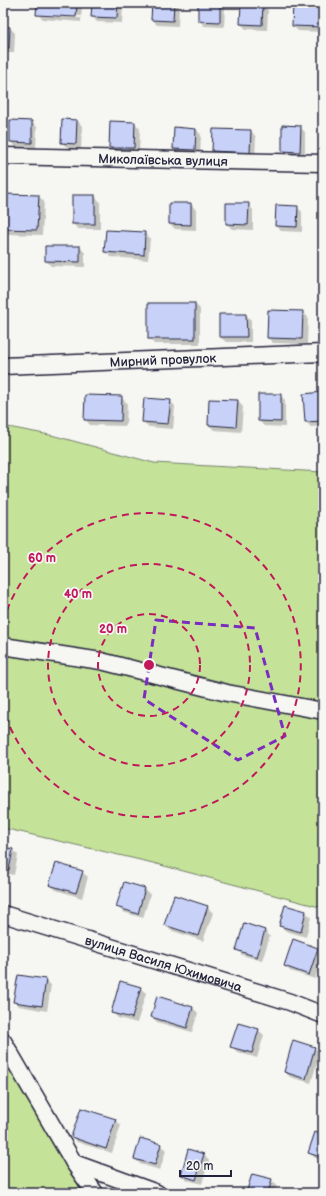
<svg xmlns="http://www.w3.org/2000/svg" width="326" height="1196" viewBox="0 0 326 1196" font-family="'Balsamiq Sans',sans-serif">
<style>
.green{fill:#c5e299;stroke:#74826a}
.shadow{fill:#0003;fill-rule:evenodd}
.building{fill:#c8d2f9;stroke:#22223b}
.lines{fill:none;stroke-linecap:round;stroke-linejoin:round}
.minor-casing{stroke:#22223b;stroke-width:19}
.minor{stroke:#f6f6f2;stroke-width:16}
.marked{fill:none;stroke:#7b2cbf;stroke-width:3;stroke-dasharray:8 5;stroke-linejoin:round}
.ring{fill:none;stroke:#c2185b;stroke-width:2;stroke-dasharray:7 5}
.labels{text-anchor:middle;stroke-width:3.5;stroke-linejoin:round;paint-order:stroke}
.street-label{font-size:13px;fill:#22223b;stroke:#f6f6f2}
.centre{fill:#c2185b;stroke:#f6f6f2;stroke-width:2}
.ring-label{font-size:12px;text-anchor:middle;font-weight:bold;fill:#c2185b;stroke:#f6f6f2;stroke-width:3.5;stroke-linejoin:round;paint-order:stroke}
</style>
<rect width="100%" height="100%" fill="#f6f6f2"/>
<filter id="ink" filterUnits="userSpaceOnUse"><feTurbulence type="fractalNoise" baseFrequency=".025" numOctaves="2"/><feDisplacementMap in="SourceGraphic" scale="8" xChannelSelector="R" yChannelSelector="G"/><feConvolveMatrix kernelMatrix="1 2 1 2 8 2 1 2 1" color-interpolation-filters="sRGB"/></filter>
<g filter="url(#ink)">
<g class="green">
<path d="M3 426 55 436 154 463 323 472V908L153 863 3 828Z"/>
<path d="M3 1057 83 1193H3Z"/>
</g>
<g class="shadow">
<path d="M38 3H82L81 22 43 19 37 14ZM41 14 81 16V18L41 16Z"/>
<path d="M93 3H123L122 23 97 22 92 16Z"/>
<path d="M153 3H177L179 5 178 26 157 25 152 20Z"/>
<path d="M199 3H222L225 6 224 27 204 26 199 20Z"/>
<path d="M262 5 268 10 267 30 246 29 241 24Z"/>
<path d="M294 5 322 6 323 32 298 31 293 26Z"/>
<path d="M3 27 10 28 15 33 14 53H3Z"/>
<path d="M77 120 82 126 81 149 68 148 62 143Z"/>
<path d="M11 121 32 122 37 127 36 148 16 147 11 142Z"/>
<path d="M135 123 140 129 139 153H116L110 147Z"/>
<path d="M300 127 305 132V157L288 156 283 151Z"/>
<path d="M196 129 201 135 200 155 180 154 174 149Z"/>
<path d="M214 130 251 131 256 137 255 158 219 156 213 151Z"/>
<path d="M3 195 38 196 44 201 42 235 6 234 3 231Z"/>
<path d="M95 196 100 202V229H78L73 224Z"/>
<path d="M170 204H191L196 210V230L175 229 170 224Z"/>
<path d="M248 204 253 210V230L232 229 227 224Z"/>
<path d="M276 206 297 207 302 212V232L281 231 276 226Z"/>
<path d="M144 233 150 238 148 260 111 257 105 252Z"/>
<path d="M46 247H80L85 253V267L51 266 46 261Z"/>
<path d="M195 304 200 309V344H154L149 338Z"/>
<path d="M302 312 308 317 307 344 273 343 268 338Z"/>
<path d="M246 315 251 320V342H226L220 337Z"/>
<path d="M323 394V426L311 427 306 422Z"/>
<path d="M259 395H280L285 400V427L264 426 259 421Z"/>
<path d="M121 397 127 403 126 426 90 425 85 419Z"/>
<path d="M170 401 175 406 173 429 149 427 143 422Z"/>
<path d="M238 401 243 407 241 432 214 430 209 425Z"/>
<path d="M3 848 12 850 18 855 14 875 3 873Z"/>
<path d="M82 872 88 877 82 898 56 890 50 885Z"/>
<path d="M125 883 145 889 150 895 143 918 123 912 118 907Z"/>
<path d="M207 907 213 913 203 941 170 930 165 925Z"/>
<path d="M306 912 311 917 306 937 286 931 280 926Z"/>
<path d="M245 925 265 931 270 936 262 961 242 955 237 949Z"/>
<path d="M318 948 323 954 315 979 290 971 285 966Z"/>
<path d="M45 980 51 985 47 1011 19 1006 14 1001Z"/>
<path d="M140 988 146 993 137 1023 118 1018 112 1012Z"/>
<path d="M193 1008 198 1013 192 1032 157 1022 152 1017Z"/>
<path d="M258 1030 264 1035 257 1058 237 1052 232 1046Z"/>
<path d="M314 1048 320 1053 311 1083 290 1077 285 1072Z"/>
<path d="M115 1120 121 1125 112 1153 77 1142 72 1137Z"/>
<path d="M323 1136V1161L315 1158 310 1153Z"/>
<path d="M160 1145 166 1150 160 1170 140 1164 135 1159Z"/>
<path d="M204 1154 209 1160 202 1184 187 1180 182 1175Z"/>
<path d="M271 1180 277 1185 274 1193H247Z"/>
</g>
<g class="building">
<path d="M37 3H77L76 17 36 15Z"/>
<path d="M92 3H118L117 18 91 17Z"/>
<path d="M152 3H174L173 21 151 20Z"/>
<path d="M198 3H220V22L198 21Z"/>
<path d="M241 3 263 4 262 25 240 24Z"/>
<path d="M293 4 322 5 321 27 292 26Z"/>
<path d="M3 26 10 27 9 48H3Z"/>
<path d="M62 119 77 120 76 144 61 143Z"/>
<path d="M10 120 32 121V143L10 142Z"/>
<path d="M110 121 135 122 134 148H109Z"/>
<path d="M282 125 301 126 300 152 282 151Z"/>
<path d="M174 127 196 129 195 150 173 149Z"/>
<path d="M213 129 251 130 250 153 212 151Z"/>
<path d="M3 194 39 195 37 230 3 229Z"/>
<rect x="72" y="195" width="23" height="29"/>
<path d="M169 203H191V225L169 224Z"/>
<path d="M226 203H249L248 225 226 224Z"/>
<path d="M276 205 298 206 297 227 275 226Z"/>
<path d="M106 230 145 232 144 255 104 252Z"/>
<path d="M45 246H80V262L45 261Z"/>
<rect x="148" y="303" width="47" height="36"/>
<path d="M268 310 303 311 302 339 267 338Z"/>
<path d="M219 314H246L247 337H219Z"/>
<path d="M323 392V421L305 422 303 394Z"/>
<path d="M258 394H281V422L258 421Z"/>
<path d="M85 395 122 396 121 421 84 420Z"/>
<path d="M144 398 171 400 168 424 142 422Z"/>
<path d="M209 399 238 400 236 427 208 425Z"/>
<path d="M3 847 13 849 9 870 3 869Z"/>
<path d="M56 863 83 871 76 893 49 885Z"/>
<path d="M124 882 145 888 138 914 116 907Z"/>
<path d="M174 895 208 906 198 936 164 925Z"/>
<path d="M285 905 306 911 301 932 279 926Z"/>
<path d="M244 923 265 930 257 957 236 950Z"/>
<path d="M293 939 318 948 309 975 284 966Z"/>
<path d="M18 975 46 979 42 1006 13 1002Z"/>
<path d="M120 981 141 987 132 1018 111 1013Z"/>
<path d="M157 996 193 1007 187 1028 151 1017Z"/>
<path d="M238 1023 259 1029 252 1053 230 1047Z"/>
<path d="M293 1040 315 1047 306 1079 284 1072Z"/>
<path d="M81 1108 116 1119 106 1149 71 1137Z"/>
<path d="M315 1132 323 1135V1158L308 1153Z"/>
<path d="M140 1138 161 1144 155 1165 134 1159Z"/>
<path d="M188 1149 204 1154 196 1180 181 1175Z"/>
<path d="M252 1174 272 1179 268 1193H246Z"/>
</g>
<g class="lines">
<g class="minor-casing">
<g id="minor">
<path id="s1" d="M3 156 323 163"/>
<path id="s2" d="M3 366 323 353"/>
<path d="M3 646 101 661 227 693 323 711"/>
<path id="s3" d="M3 914 290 1002 323 1015"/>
<path d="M3 1041 74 1163 95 1193"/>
<path d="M74 1163 157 1193"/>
</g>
</g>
<use href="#minor" class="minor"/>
</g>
</g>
<path class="marked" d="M156 620 255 628 285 736 238 760 144 699Z"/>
<g class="ring">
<circle cx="149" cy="665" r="51"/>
<circle cx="149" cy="665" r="101"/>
<path d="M3 622A152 152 0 1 1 3 708"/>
</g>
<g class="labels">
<g class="street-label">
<text dy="5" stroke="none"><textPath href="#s1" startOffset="160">Миколаївська вулиця</textPath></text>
<text dy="5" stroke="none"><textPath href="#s2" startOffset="160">Мирний провулок</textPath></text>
<text dy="5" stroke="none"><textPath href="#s3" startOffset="168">вулиця Василя Юхимовича</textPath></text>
</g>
</g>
<circle cx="149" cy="665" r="6" class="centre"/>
<g class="ring-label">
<text x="42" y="562">60 m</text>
<text x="78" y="598">40 m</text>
<text x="113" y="633">20 m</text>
</g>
<rect width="326" height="1196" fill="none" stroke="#f6f6f2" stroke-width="16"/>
<rect x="8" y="8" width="310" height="1180" fill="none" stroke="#22223b" stroke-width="1.5" filter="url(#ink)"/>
<path d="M180 1170v6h51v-6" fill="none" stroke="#22223b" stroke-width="2"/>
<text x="186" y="1170" font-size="12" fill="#22223b" stroke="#f6f6f2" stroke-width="3" paint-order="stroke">20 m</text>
</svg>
